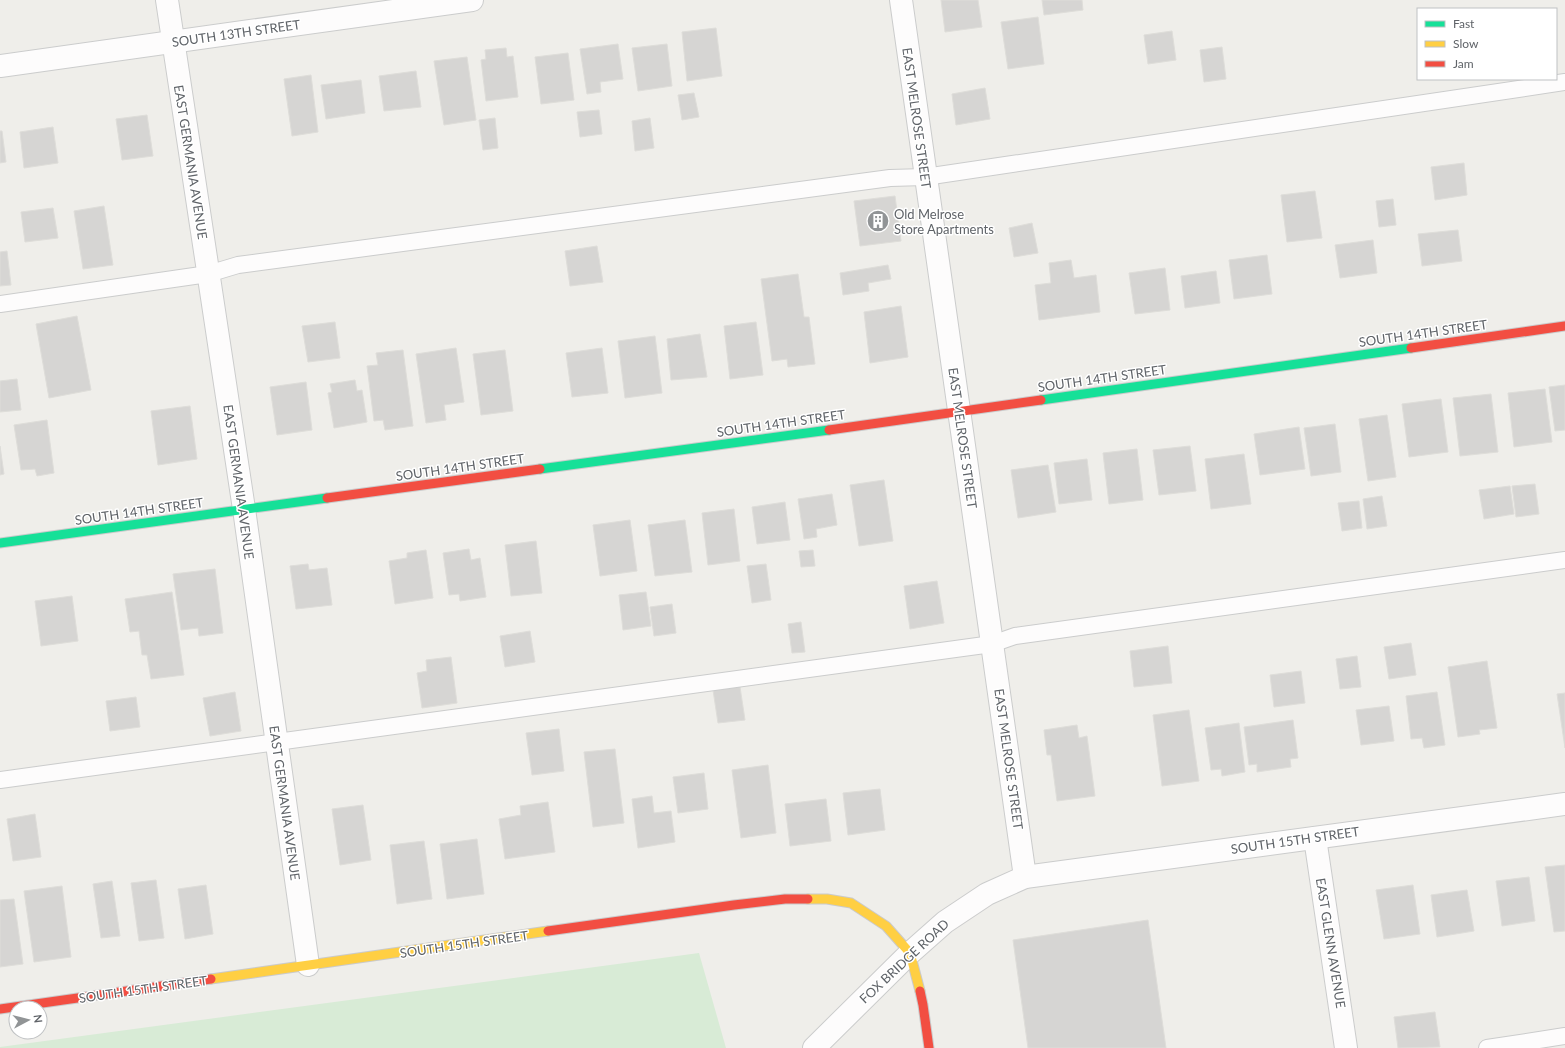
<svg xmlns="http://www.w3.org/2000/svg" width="1565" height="1048" viewBox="0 0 1565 1048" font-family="Lato,sans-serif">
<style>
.green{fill:#d8ebd6}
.building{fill:#d6d5d3;stroke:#deddd9}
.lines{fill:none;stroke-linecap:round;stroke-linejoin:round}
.lane-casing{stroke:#cbcccc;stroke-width:18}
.street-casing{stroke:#cbcccc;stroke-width:24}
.fast-casing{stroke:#cacacb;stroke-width:11}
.slow-casing{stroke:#cacacb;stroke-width:11}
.jam-casing{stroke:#cacacb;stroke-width:11}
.lane{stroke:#fdfcfc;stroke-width:16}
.street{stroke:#fdfcfc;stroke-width:22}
.fast{stroke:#16e098;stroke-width:9}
.slow{stroke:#ffcf43;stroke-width:9}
.jam{stroke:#f24e42;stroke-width:9}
.labels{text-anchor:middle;stroke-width:3;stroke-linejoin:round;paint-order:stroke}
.street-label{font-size:13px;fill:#5f6368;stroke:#fff}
.poi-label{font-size:13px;fill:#5f6368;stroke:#fff;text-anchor:start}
</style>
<rect width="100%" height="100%" fill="#efeeea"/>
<path class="green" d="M699 953 726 1048H0V1047Z"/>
<g class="building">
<path d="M941 0H978L982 27 945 32Z"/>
<path d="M1042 0H1082L1083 10 1044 15Z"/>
<path d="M1038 17 1044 64 1008 69 1001 22Z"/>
<path d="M716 28 722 76 687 81 682 32Z"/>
<path d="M1172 31 1176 60 1148 64 1144 35Z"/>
<path d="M618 44 623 79 600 82 601 92 587 94 580 49Z"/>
<path d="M667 44 672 86 638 91 632 48Z"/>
<path d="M1222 47 1226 79 1204 82 1200 50Z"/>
<path d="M506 48 507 57 513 56 518 97 486 101 481 60 486 59 485 50Z"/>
<path d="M568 53 574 100 541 104 535 57Z"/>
<path d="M467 57 476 120 444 125 434 61Z"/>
<path d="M416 71 421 107 384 111 379 76Z"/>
<path d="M311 75 318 132 292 136 284 79Z"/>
<path d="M361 80 365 113 326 119 321 85Z"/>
<path d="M985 88 990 119 956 125 952 94Z"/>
<path d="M694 93 699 117 682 120 678 95Z"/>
<path d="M599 110 602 134 580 137 577 112Z"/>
<path d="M147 115 153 156 122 160 116 119Z"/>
<path d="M495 118 498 148 483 150 479 120Z"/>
<path d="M650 118 654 148 635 151 632 121Z"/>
<path d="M53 127 58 163 24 168 20 132Z"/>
<path d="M0 131H2L6 162 0 163Z"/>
<path d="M1464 163 1467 195 1435 200 1431 167Z"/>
<path d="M1315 191 1322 238 1287 242 1281 195Z"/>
<path d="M895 196 901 241 860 246 854 201Z"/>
<path d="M1393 199 1396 225 1379 227 1376 201Z"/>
<path d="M104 206 113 265 83 269 74 211Z"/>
<path d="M53 208 58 238 25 242 21 212Z"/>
<path d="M1032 223 1038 253 1014 257 1009 228Z"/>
<path d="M1458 230 1462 261 1422 266 1418 234Z"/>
<path d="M1373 240 1377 273 1340 278 1335 245Z"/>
<path d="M597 246 603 282 570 286 565 251Z"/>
<path d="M7 251 11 285 0 286V252Z"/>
<path d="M1267 255 1272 294 1234 299 1229 260Z"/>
<path d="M1071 260 1074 278 1096 275 1100 312 1039 320 1035 285 1051 283 1049 263Z"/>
<path d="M888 265 891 279 868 283 869 291 843 295 840 273Z"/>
<path d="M1165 268 1170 310 1135 314 1129 273Z"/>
<path d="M1216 271 1220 303 1185 308 1181 276Z"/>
<path d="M798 274 804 317H809L815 364 788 367 787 359 772 361 761 279Z"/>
<path d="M901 306 908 357 870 363 864 312Z"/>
<path d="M77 316 91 390 49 398 36 324Z"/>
<path d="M335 322 340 358 308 362 302 326Z"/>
<path d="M756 322 763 375 730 379 724 326Z"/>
<path d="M700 334 707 377 671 380 667 339Z"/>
<path d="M655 336 662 393 625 398 618 341Z"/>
<path d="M456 348 464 402 444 405 446 420 426 423 416 354Z"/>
<path d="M602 348 608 393 572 397 566 353Z"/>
<path d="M403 350 413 426 385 430 383 420 374 421 367 366 378 365 376 353Z"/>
<path d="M505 350 513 411 481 415 473 354Z"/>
<path d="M17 379 21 410 0 412V381Z"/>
<path d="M355 380 357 391 362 390 367 422 334 428 328 393 332 392 330 384Z"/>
<path d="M306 382 312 430 277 435 270 387Z"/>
<path d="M1565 385V430L1555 431 1549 387Z"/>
<path d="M1545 389 1552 442 1514 447 1508 393Z"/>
<path d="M1491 394 1498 452 1460 456 1453 398Z"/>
<path d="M1441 399 1448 452 1409 457 1402 404Z"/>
<path d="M190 406 197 459 158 465 151 411Z"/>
<path d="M1387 415 1396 477 1368 481 1359 419Z"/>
<path d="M47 420 54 473 37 476 35 469 21 470 14 425Z"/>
<path d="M1335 424 1341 472 1311 476 1304 428Z"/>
<path d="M1299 427 1305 469 1260 475 1254 434Z"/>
<path d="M0 446 4 474 0 475Z"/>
<path d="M1190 446 1196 491 1159 495 1153 450Z"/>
<path d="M1137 449 1143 500 1109 504 1103 453Z"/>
<path d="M1244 454 1251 504 1211 509 1205 459Z"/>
<path d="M1087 459 1092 500 1059 504 1054 463Z"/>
<path d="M1048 465 1056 512 1018 518 1011 470Z"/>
<path d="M884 480 893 541 859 546 850 485Z"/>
<path d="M1535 484 1539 514 1516 517 1512 486Z"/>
<path d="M1510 486 1514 514 1484 519 1479 490Z"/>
<path d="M832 494 837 525 816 529 817 537 804 539 798 499Z"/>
<path d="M1382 496 1387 526 1367 529 1363 499Z"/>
<path d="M1359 501 1362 528 1342 531 1338 503Z"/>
<path d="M785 502 790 540 757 544 752 507Z"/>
<path d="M734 509 740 561 708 565 702 513Z"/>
<path d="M630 520 637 571 600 576 593 525Z"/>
<path d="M685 520 692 572 655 576 648 525Z"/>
<path d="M536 541 542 593 511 596 505 545Z"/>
<path d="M469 549 471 560 480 558 486 597 460 601 459 594 449 595 443 553Z"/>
<path d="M426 550 433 598 395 604 389 561 407 558V553Z"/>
<path d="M813 550 815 566 801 567 799 551Z"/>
<path d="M308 564 309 570 327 568 332 605 296 609 290 566Z"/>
<path d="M766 564 771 600 752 603 747 566Z"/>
<path d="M215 569 223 633 199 636 198 628 181 630 173 574Z"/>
<path d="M937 581 944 623 910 629 904 586Z"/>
<path d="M172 592 184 675 151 679 147 655H142L139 631 130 632 125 599Z"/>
<path d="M646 592 651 626 623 630 619 595Z"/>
<path d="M72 596 78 641 41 646 35 601Z"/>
<path d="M672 604 676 633 654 636 650 607Z"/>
<path d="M801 622 805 652 792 653 788 624Z"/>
<path d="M530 631 535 662 505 667 500 636Z"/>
<path d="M1411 643 1416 675 1389 679 1384 647Z"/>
<path d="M1168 646 1172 683 1134 687 1130 651Z"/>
<path d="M1357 656 1361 687 1340 689 1336 659Z"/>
<path d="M451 657 457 703 422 708 417 673 427 671 426 660Z"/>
<path d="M1487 661 1497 728 1479 730 1480 734 1458 737 1448 667Z"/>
<path d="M1301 671 1305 703 1274 707 1270 675Z"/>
<path d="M740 687 745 720 718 723 713 690Z"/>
<path d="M235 692 241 731 210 736 203 698Z"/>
<path d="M1437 692 1445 745 1424 748 1422 738 1411 739 1406 696Z"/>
<path d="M1565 693V748L1557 694Z"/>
<path d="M136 697 140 727 110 731 106 701Z"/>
<path d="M1389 706 1394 741 1361 745 1356 710Z"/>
<path d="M1189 710 1199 781 1162 786 1153 715Z"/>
<path d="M1293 720 1298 758 1290 759 1291 767 1257 772V764L1249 765 1244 727Z"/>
<path d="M1239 723 1245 772 1222 776 1221 769 1211 770 1205 728Z"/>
<path d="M1077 725 1079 738 1087 736 1095 796 1057 801 1051 755H1047L1044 730Z"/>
<path d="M559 729 564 771 532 775 526 733Z"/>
<path d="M615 749 624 823 593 827 584 752Z"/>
<path d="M768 765 776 833 741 838 732 770Z"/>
<path d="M704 773 708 809 678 813 673 777Z"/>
<path d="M880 789 885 830 848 835 843 793Z"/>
<path d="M652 796 654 813 671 811 675 842 638 848 632 799Z"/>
<path d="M826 799 831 841 790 846 785 804Z"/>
<path d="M548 802 555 852 505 859 499 819 521 815 520 806Z"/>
<path d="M363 805 371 860 340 865 332 809Z"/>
<path d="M35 814 41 857 13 861 7 819Z"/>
<path d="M477 839 484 894 447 899 440 844Z"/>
<path d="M424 841 432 899 397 904 390 845Z"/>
<path d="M1565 865V931L1554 932 1545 867Z"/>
<path d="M1529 877 1535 921 1502 926 1496 881Z"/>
<path d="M156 880 164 938 139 941 131 883Z"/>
<path d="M112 881 120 936 101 938 93 884Z"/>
<path d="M206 885 213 934 185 939 178 889Z"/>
<path d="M1413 885 1420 934 1384 939 1376 890Z"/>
<path d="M62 886 71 957 34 962 24 891Z"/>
<path d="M1467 890 1474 931 1437 937 1431 895Z"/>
<path d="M14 899 23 964 0 967V900Z"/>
<path d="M1148 920 1166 1048H1028L1013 940Z"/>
<path d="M1435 1012 1440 1047 1398 1048 1394 1017Z"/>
</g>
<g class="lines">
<g class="lane-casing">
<g id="lane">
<path d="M0 304 208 274 238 265 890 178 925 177 1565 82"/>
<path d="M0 780 992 644 1015 636 1565 560"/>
<path d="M1487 1048 1565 1036"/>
</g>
</g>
<g class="street-casing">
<g id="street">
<path d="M167 0 244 509 308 965"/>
<path d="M901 0 1025 877"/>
<path d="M0 66 472 0"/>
<path d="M1315 838 1346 1048"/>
<path d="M814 1048 910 953 945 922 987 894 1025 877 1565 804"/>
</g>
</g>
<g class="fast-casing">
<g id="fast">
<path d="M1041 400 1411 348"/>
<path d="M540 469 829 430"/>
<path d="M0 543 327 498"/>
</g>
</g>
<g class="slow-casing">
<g id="slow">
<path d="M808 899H827L851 903 886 926 910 953 920 991"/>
<path d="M211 979 548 931"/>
</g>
</g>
<g class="jam-casing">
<g id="jam">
<path d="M1411 348 1565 326"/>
<path d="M829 430 1041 400"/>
<path d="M327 498 540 469"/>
<path d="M548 931 734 905 785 899H808"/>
<path d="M920 991 923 1005 929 1048"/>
<path d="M0 1009 211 979"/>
</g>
</g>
<use href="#lane" class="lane"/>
<use href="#street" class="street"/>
<use href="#fast" class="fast"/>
<use href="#slow" class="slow"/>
<use href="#jam" class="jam"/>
</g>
<defs>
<g id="building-disc" transform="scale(1.15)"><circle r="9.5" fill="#919496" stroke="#fff"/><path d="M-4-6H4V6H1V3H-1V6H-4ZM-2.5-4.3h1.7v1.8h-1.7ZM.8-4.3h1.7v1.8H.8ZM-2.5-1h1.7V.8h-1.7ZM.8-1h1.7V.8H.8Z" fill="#fff"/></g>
</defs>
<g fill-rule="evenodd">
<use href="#building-disc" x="878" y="221"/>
</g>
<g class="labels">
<g class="street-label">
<text transform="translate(236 33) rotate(-8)" y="5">SOUTH 13TH STREET</text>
<text transform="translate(917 118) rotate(82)" y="5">EAST MELROSE STREET</text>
<text transform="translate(191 162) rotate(81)" y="5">EAST GERMANIA AVENUE</text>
<text transform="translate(1423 333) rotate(-8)" y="5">SOUTH 14TH STREET</text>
<text transform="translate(1102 378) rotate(-8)" y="5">SOUTH 14TH STREET</text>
<text transform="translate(781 423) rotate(-8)" y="5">SOUTH 14TH STREET</text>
<text transform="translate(963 438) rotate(82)" y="5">EAST MELROSE STREET</text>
<text transform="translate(460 467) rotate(-8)" y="5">SOUTH 14TH STREET</text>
<text transform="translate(239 482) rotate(82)" y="5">EAST GERMANIA AVENUE</text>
<text transform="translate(139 511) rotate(-8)" y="5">SOUTH 14TH STREET</text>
<text transform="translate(1009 759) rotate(82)" y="5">EAST MELROSE STREET</text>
<text transform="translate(285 803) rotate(82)" y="5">EAST GERMANIA AVENUE</text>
<text transform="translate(1295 840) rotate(-8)" y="5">SOUTH 15TH STREET</text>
<text transform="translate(1331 943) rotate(81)" y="5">EAST GLENN AVENUE</text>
<text transform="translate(464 944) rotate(-8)" y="5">SOUTH 15TH STREET</text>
<text transform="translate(904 961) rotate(-43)" y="5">FOX BRIDGE ROAD</text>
<text transform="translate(143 989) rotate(-8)" y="5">SOUTH 15TH STREET</text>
</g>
<g class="poi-label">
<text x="894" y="219">Old Melrose<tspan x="894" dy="15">Store Apartments</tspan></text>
</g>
</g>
<rect x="1417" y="8" width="140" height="72" fill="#ffffff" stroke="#bfc1c3"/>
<rect x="1425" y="21" width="20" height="6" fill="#16e098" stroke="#bfc1c3"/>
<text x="1453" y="28" font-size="12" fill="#5f6368">Fast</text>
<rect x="1425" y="41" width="20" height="6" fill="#ffcf43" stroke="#bfc1c3"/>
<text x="1453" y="48" font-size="12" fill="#5f6368">Slow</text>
<rect x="1425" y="61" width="20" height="6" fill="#f24e42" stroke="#bfc1c3"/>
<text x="1453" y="68" font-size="12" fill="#5f6368">Jam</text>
<g transform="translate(28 1020) rotate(83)"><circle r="19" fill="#ffffff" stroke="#bfc1c3"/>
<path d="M0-3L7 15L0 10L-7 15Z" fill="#919496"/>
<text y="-6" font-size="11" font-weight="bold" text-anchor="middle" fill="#5f6368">N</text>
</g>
</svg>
